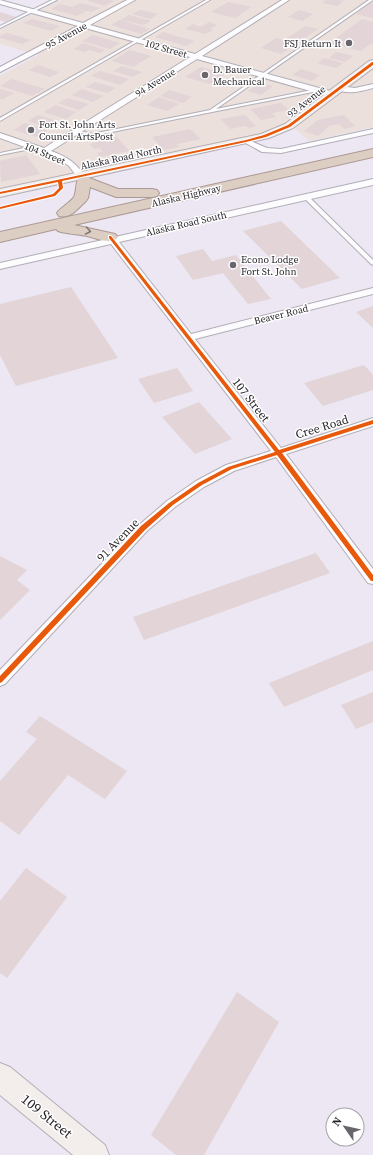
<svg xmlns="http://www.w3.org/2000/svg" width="373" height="1155" viewBox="0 0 373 1155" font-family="'Source Serif 4',serif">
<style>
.commercial{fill:#ebe0db}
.building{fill:#e2d4d7}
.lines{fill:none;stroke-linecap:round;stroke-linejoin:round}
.lane-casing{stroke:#b1aeb6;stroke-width:2}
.street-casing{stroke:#b1aeb6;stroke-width:2}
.secondary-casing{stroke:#b1aeb6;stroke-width:2}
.highway-casing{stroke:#ab9993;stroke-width:2}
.lane{fill:#fcfbfd;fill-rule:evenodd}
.street{fill:#fcfbfd;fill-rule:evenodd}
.secondary{fill:#f3eeec;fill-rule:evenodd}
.highway{fill:#ddcec4;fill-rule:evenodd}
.cycleway-casing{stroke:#fff;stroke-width:2}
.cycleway{fill:#e8590c;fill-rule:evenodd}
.oneway{stroke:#807675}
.poi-dot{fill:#69656d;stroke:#fff;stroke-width:1.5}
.labels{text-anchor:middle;stroke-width:3;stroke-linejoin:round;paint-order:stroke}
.far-street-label{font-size:10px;fill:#221f26;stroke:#fff}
.far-poi-label{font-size:10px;fill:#221f26;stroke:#fff;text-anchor:start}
.street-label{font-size:12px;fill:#221f26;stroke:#fff}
.near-street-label{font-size:14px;fill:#221f26;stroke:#fff}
</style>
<rect width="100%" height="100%" fill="#ece7f2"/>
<path class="commercial" d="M61 0H365L373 2V127L309 141 287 122 279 127 254 136 0 189V76L38 55 0 44V30Z"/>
<g class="building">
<path d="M86 0H109L114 1 105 6Z"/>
<path d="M326 0H340L344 1 337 6 322 3Z"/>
<path d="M228 2 251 7 235 18 211 12Z"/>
<path d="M81 3 100 8 91 12 72 7Z"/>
<path d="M371 3 373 4V18L356 14Z"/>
<path d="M60 4 86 11 77 16 51 9Z"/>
<path d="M140 10 158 14 150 19 132 14Z"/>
<path d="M299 10 313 14 302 21 288 17Z"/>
<path d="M0 12 16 17 5 22 0 20Z"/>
<path d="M129 15 137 17 151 21 143 25 121 20Z"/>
<path d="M32 19 60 26 51 31 23 23Z"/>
<path d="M362 19 373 22V44H370L361 51 329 43Z"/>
<path d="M120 20 150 29 141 34 111 25Z"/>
<path d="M209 22 217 25 210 29 213 30 205 34 185 29 193 24 201 27Z"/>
<path d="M306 26 318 29 281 54 261 48 276 38 284 40Z"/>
<path d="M163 32 194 41 186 46 155 37Z"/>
<path d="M7 33 31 40 22 44 0 38V36Z"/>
<path d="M93 35 120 43 110 49 82 41Z"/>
<path d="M83 43 105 50 100 53 89 50 85 52 73 49Z"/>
<path d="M130 50 151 56 133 67 112 61Z"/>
<path d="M336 52 353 56 345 62 329 58Z"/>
<path d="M324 58 343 63 336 68 317 63Z"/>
<path d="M38 65 59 72 50 77 29 70Z"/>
<path d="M122 66 142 72 133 77 113 71Z"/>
<path d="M201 67 225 74 210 84 185 77Z"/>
<path d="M301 69 320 75 312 81 292 75Z"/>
<path d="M100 71 129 79 120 85 91 76Z"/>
<path d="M12 79 45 89 32 96 0 86Z"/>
<path d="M95 82 116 88 107 93 86 87Z"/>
<path d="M260 82 273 86 261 95 248 91Z"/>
<path d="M0 89 14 93 3 99H0Z"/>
<path d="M82 89 103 96 93 102 72 95Z"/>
<path d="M169 90 192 97 183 103 160 96Z"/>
<path d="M159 97 179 104 167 111 147 105Z"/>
<path d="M68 98 89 104 79 110 58 103Z"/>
<path d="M281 103 289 110 272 113 276 117 261 120 250 109Z"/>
<path d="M55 105 76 112 66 119 44 112Z"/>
<path d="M38 115 60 122 50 128 28 121Z"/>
<path d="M245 115 256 126 250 128 244 126 231 129 220 119Z"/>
<path d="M344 115 355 126 345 129 339 124 329 126 318 136 304 131 318 120Z"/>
<path d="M25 123 47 130 36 137 14 130Z"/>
<path d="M190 129 201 139 177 144 179 147 164 150 152 137Z"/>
<path d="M117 137 129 151 100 157 97 153 102 152 99 148 94 149 90 144Z"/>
<path d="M26 155 40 174 1 182 0 161Z"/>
<path d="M281 221 340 278 302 289 243 231Z"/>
<path d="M203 249 212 261 236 255 271 299 248 304 223 273 193 280 176 256Z"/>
<path d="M71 287 118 358 16 386 0 355V304Z"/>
<path d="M373 306V328L356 312Z"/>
<path d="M364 365 373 375V390L323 406 304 383Z"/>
<path d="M177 368 193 391 154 403 138 379Z"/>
<path d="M199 402 232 439 195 454 162 417Z"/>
<path d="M316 553 330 573 144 640 133 617Z"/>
<path d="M0 556 27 570 17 580 30 590 0 620Z"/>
<path d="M373 641V670L284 707 269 683Z"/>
<path d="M373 692V722L356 729 341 705Z"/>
<path d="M40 716 127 771 105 799 68 775 19 835 0 821V781L37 739 26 732Z"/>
<path d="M26 868 67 897 7 978 0 973V901Z"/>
<path d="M237 992 279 1022 204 1155H176L151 1135Z"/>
</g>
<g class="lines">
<g class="lane-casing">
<g id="lane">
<path d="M52 0H57L0 28V26Z"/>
<path d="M206 0H210L0 121V118Z"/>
<path d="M369 0H373L216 109 317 89H318V91L92 136 74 131 76 130 92 134 210 110Z"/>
<path d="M34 146H36V148L0 155V153Z"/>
<path d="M303 195H307L373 260V265L371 264 303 197Z"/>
</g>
</g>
<g class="street-casing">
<g id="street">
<path d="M0 0 83 23 127 0H135L90 25 195 54 282 0H289L202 56 334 92 335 94 331 96H328L197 59 51 151C70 158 76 163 88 180L84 183 81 182 69 166 60 160 0 138V133L44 148 190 57 85 28 0 72V67L78 26 0 4Z"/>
<path d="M373 84V88C362 91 345 96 335 88L339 86 355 88Z"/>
<path d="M373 129V133L281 153 262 152 242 141 246 139 267 148 281 149Z"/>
<path d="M373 179V185L119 242 191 334 373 288V294L195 339 281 448 373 418V426L286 454 373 569V584L368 583 276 457 234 471 204 487 175 507 147 531 5 684 0 686V670L139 525 167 501 196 481 226 465 271 451 111 244 0 269V263L107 239 105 237 110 234 115 237Z"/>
</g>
</g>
<g class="secondary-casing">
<g id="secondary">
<path d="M373 60V68L293 128 269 138 0 197V189L261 134 285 124 369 61Z"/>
<path d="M0 1063 10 1067 105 1145 109 1155H73L0 1095Z"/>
</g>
</g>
<g class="highway-casing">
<g id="highway">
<path d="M373 149V157L74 225 115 234 118 237 115 240C106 243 96 238 87 236 77 234 67 234 58 231L56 229 0 242V232Z"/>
<path d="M84 176 118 189H152L157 190 159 193 157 196 152 197H116L90 187 88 198 86 201C78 208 71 219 59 216L57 213C61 207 70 203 74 197 77 191 75 183 79 177Z"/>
</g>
</g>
<use href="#lane" class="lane"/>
<use href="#street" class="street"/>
<use href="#secondary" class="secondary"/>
<use href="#highway" class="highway"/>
<g class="cycleway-casing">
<g id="cycleway">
<path d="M372 62H373V65L290 127 266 137 246 142 62 181 63 188 55 196 0 209V207L53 194 59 188 58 182 0 194V192L246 140 264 135 288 125Z"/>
<path d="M109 236H111L279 450 373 420V424L282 453 373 575V581H371L277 455 232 469 202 485 173 505 145 530 2 682 0 683V676L141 526 169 503 198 483 228 467 275 452 109 238Z"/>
</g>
</g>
<use href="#cycleway" class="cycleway"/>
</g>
<defs><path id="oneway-chevron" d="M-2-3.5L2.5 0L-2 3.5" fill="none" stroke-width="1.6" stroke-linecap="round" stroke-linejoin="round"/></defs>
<use class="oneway" href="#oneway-chevron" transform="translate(88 231) rotate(10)"/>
<g class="poi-dot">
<circle cx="349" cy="43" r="4"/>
<circle cx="205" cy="75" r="4"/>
<circle cx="31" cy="130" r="4"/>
<circle cx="233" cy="265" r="4"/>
</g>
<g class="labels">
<g class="far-street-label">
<text transform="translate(66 35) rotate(-28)" y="4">95 Avenue</text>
<text transform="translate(166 48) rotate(16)" y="4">102 Street</text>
<text transform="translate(155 82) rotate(-32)" y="4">94 Avenue</text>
<text transform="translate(306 101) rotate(-38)" y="4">93 Avenue</text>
<text transform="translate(45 153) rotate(22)" y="4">104 Street</text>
<text transform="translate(121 157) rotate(-12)" y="4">Alaska Road North</text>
<text transform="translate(186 195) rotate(-13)" y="4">Alaska Highway</text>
<text transform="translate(186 223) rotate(-13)" y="4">Alaska Road South</text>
<text transform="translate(281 314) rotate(-14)" y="4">Beaver Road</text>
</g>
<g class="far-poi-label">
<text x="341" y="47" text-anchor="end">FSJ Return It</text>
<text x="213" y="73">D. Bauer<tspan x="213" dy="12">Mechanical</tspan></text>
<text x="39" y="128">Fort St. John Arts<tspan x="39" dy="12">Council ArtsPost</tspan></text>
<text x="241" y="263">Econo Lodge<tspan x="241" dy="12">Fort St. John</tspan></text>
</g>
<g class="street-label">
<text transform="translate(251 400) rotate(52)" y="4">107 Street</text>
<text transform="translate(322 427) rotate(-17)" y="4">Cree Road</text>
<text transform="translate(118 540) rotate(-46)" y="4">91 Avenue</text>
</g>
<g class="near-street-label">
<text transform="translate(47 1116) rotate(39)" y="5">109 Street</text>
</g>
</g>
<g transform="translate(345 1127) rotate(304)"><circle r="19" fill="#ffffff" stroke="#a7a5a8"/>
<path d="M0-3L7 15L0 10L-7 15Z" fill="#69656d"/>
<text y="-6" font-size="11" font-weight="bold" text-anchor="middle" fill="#221f26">N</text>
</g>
</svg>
